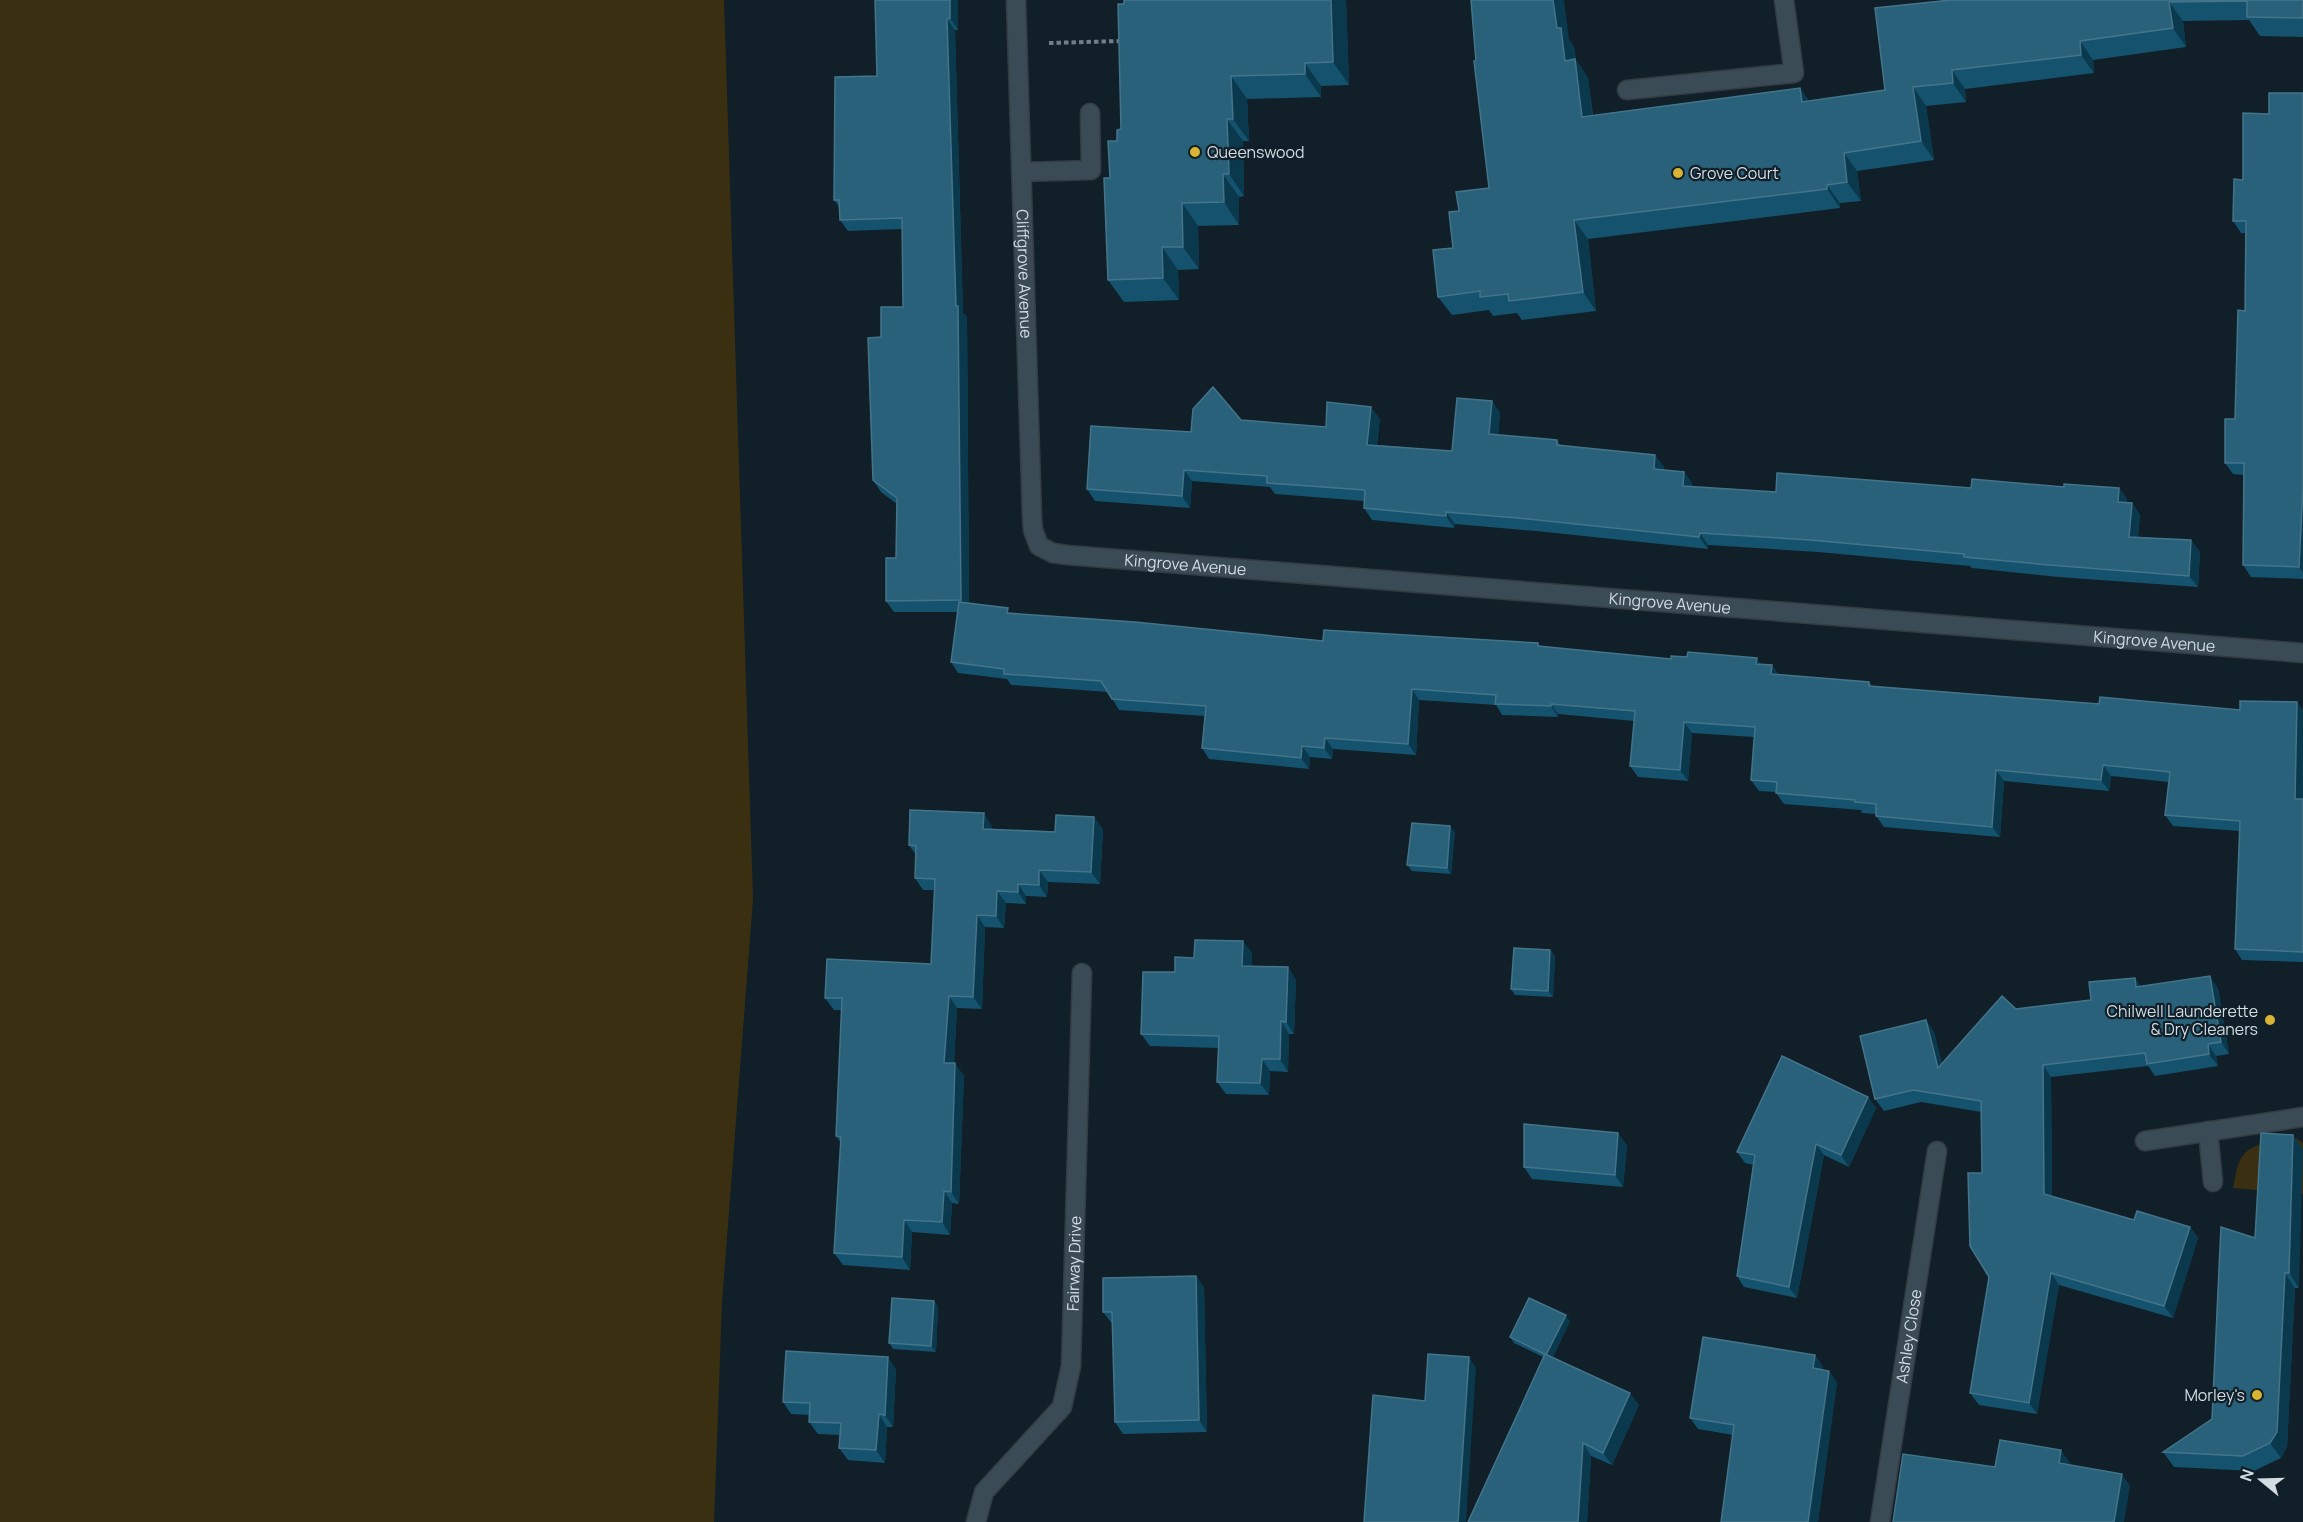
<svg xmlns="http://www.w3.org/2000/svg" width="2303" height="1522" viewBox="0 0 2303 1522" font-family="Manrope,sans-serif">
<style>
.green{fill:#3a3011}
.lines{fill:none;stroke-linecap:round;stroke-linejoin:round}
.service-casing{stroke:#333c42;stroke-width:21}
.minor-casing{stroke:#333c42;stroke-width:21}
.path{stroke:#727e86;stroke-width:4;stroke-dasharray:4.5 3;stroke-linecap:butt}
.service{stroke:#3b4b55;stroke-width:18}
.minor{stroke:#3b4b55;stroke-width:18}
.wall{fill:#14526e}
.shaded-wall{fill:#0a384d}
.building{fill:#29617a;stroke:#44748a;stroke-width:1.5}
.poi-dot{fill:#d8b434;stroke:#101f28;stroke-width:2}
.labels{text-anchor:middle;stroke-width:4.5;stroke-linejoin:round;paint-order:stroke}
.poi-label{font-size:16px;fill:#d3dce2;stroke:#101f28;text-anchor:start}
.street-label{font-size:16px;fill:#d3dce2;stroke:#101f28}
</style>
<rect width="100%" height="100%" fill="#101f28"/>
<g class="green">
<path d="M0 0H724L753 899 722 1303 714 1522H0Z"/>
<path d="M2296 1138 2303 1143V1194L2233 1188C2235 1179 2236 1169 2240 1160 2249 1141 2278 1141 2296 1138Z"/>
</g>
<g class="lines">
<g class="service-casing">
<g id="service">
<path d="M1627 90 1794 73 1784 0"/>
<path d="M1022 172 1091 170 1090 113"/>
</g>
</g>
<g class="minor-casing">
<g id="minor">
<path id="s1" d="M1016 0 1032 517 1033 530 1039 546 1053 553 1067 555 2303 653"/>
<path d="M2208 1131 2213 1182"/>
<path d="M2145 1141 2303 1117"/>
<path id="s2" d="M976 1522 984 1492 1062 1407 1071 1366 1082 973"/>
<path id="s3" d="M1880 1522 1937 1151"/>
</g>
</g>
<path class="path" d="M1049 43 1122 41"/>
<use href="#service" class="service"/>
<use href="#minor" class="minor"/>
</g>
<g class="wall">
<path d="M875 0H958V30H955L963 313 967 317 969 603 1011 613 1323 641 1538 643 1540 647 1671 659 1762 664 1778 675 1869 682 1872 686 2099 704 2240 710H2303V962L2242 960 2235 949 2240 831 2173 826 2165 815 2169 782 2111 776 2109 791 2004 781 2000 837 1884 827 1876 816V814L1862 813 1861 810 1784 804 1776 793V792L1759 791 1751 780 1754 737 1692 733 1688 781 1638 777 1630 766 1634 721 1558 714V717L1502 715 1496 705 1419 700 1416 755 1333 749 1332 759 1310 757 1309 769 1209 759 1202 748 1205 716 1119 710 1108 692 1011 685 1007 679 958 673 951 662 957 612H894L886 601 896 558 897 504 881 492 873 480 881 337 903 307 902 229 848 231 840 220V208L834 200 877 76Z"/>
<path d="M1124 0H1346L1349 85 1321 86V97L1247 99 1249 141H1243L1244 196 1239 197V225L1198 226 1199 269 1178 270 1179 300 1124 302 1108 280 1110 178 1117 141 1121 129Z"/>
<path d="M1951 0H2303V37L2260 36 2249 20 2183 21 2186 47 2093 60 2094 73 1965 89 1966 102 1926 106 1934 160 1857 171 1861 201 1840 203V208L1588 239 1596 311 1522 320 1517 313 1493 316 1489 310 1452 315 1438 297 1453 248 1459 211 1489 188 1476 61 1569 39 1574 47 1576 60 1588 78 1593 115 1800 88 1809 101 1885 90Z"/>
<path d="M2303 93V579L2251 577 2243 565 2244 475 2233 474 2225 463 2235 419 2245 311 2246 233H2241L2233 221 2243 180 2269 114Z"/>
<path d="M1492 401 1500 413 1498 435 1557 440 1560 445 1664 466 1663 470 1684 472 1692 483V487L1776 492 1971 488H2119L2127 499V503H2132L2140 515 2138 537 2191 540 2200 552 2198 587 2058 577 1972 568 1970 566 1818 552 1708 545V549L1536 531 1455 524 1454 528 1372 520 1364 508V501L1275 494 1270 487 1192 481 1190 508 1095 501 1087 489 1191 432 1241 420 1326 427 1380 419 1377 445 1452 451Z"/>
<path d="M992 826V830L1055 832 1103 829 1100 884 1048 882 1047 897 1026 896V904L1006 903 1004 928 985 927 982 1009 957 1008 954 1063 964 1076 959 1204 952 1203 950 1235 912 1232 910 1270 843 1265 834 1253 841 1143 836 1136 842 1010H834L825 998 931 964 935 890H923L915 878 916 855 909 845Z"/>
<path d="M1455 832 1451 874 1412 871 1407 865Z"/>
<path d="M1550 950 1555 956 1553 997 1515 995 1511 989Z"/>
<path d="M1252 953 1251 966 1288 967 1296 980 1294 1034H1289L1288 1072 1270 1071 1269 1095 1226 1094 1217 1082 1219 1048 1150 1046 1141 1034 1194 958Z"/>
<path d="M2135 978 2141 987 2218 988 2229 1054 2216 1056 2218 1066 2155 1076 2148 1066 2051 1077 2052 1196 2134 1220 2190 1227 2198 1238 2173 1318 2059 1285 2037 1414 1979 1405 1970 1393 1989 1277 1982 1173 1981 1112 1921 1102 1884 1111 1875 1099 1926 1020 1934 1032 1942 1063 2016 1009 2091 1000Z"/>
<path d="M1868 1097 1876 1108 1849 1167 1824 1155 1797 1298 1744 1287 1737 1276 1753 1165 1745 1163 1737 1152Z"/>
<path d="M2261 1133 2299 1288H2295L2287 1447 2281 1458 2254 1471 2174 1467 2163 1452 2212 1419 2255 1238Z"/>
<path d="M1627 1145 1623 1187 1532 1179 1524 1167Z"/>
<path d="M1196 1276 1204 1288 1207 1432 1123 1434 1115 1422 1113 1325 1103 1312Z"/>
<path d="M934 1301 938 1307 936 1352 893 1349 889 1343Z"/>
<path d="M1570 1321 1553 1357 1639 1405 1612 1465 1591 1456 1587 1522 1543 1357 1514 1343 1510 1337Z"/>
<path d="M1815 1355 1823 1367V1370L1837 1382 1818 1522H1721L1733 1435 1698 1429 1690 1418Z"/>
<path d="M896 1369 893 1427H887L885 1463 848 1460 839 1448 840 1435 818 1434 809 1422V1415L791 1414 783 1402Z"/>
</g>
<g class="shaded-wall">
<path d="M950 0H958V30L950 18Z"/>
<path d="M1331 0H1346L1349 85 1333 62Z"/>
<path d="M1553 0H1564L1569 39 1574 47 1576 60 1588 78 1595 136 1582 117 1565 61 1557 28Z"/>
<path d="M2169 2 2183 21 2186 47 2173 28Z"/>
<path d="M947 19 955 30 963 313 967 317 969 612 961 600 956 306Z"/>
<path d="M2080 41 2093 60 2094 73 2081 55Z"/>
<path d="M1305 63 1321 86V97L1305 74Z"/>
<path d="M1952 70 1965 89 1966 102 1953 83Z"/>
<path d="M1231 76 1247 99 1249 141 1233 119Z"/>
<path d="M1913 87 1926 106 1934 160 1921 141Z"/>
<path d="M1800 88 1813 107 1802 102Z"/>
<path d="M1227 119 1243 141 1244 196 1229 174Z"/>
<path d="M1844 153 1857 171 1861 201 1847 182Z"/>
<path d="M1223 174 1239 197V225L1224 202Z"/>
<path d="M1827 185 1840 203V208L1827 189Z"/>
<path d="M1182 203 1198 226 1199 269 1183 247Z"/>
<path d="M1574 220 1588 239 1596 311 1583 292Z"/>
<path d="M1162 247 1178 270 1179 300 1163 278Z"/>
<path d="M1492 401 1500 413 1497 446 1489 434Z"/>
<path d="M1371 407 1380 419 1375 456 1367 445Z"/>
<path d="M1655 455 1664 466 1662 481 1654 469Z"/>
<path d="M1184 470 1192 481 1190 508 1182 496Z"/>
<path d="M1684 472 1692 483 1691 498 1683 486Z"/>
<path d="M2119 488 2127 499 2126 514 2118 502Z"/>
<path d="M2303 488V573L2299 567Z"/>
<path d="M2132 503 2140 515 2137 548 2129 537Z"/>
<path d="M1446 512 1455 524 1454 528 1446 516Z"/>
<path d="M1700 533 1708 545V549L1699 537Z"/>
<path d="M2191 540 2200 552 2198 587 2189 576Z"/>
<path d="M1757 658 1765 669 1756 664Z"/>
<path d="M1772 665 1780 676 1771 674Z"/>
<path d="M1412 689 1419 700 1416 755 1408 744Z"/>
<path d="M2297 702 2303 710V810L2295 799Z"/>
<path d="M1551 704 1558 714V717L1551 706Z"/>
<path d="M1684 722 1692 733 1688 781 1680 770Z"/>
<path d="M1325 738 1333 749 1332 759 1324 748Z"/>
<path d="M1302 746 1310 757 1309 769 1301 758Z"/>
<path d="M2103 765 2111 776 2109 791 2101 780Z"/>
<path d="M1996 770 2004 781 2000 837 1992 827Z"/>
<path d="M984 813 992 826V841L983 829Z"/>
<path d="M1094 817 1103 829 1100 884 1091 872Z"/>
<path d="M1450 826 1455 832 1451 874 1447 868Z"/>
<path d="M1039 870 1048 882 1047 897 1039 885Z"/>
<path d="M1018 884 1026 896V904L1018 892Z"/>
<path d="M997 891 1006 903 1004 928 996 916Z"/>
<path d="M977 915 985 927 982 1009 973 997Z"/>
<path d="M1243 941 1252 953 1251 978 1242 966Z"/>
<path d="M1550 950 1555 956 1553 997 1548 991Z"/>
<path d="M1288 967 1296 980 1294 1034 1286 1022Z"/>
<path d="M2210 976 2218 988 2229 1054 2221 1042Z"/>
<path d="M2135 978 2143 989 2136 987Z"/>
<path d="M949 996 957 1008 953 1075 944 1063Z"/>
<path d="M1926 1020 1934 1032 1946 1079 1938 1068Z"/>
<path d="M1281 1021 1289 1034 1288 1072 1280 1059Z"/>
<path d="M2208 1044 2216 1056 2218 1066 2209 1054Z"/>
<path d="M1262 1059 1270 1071 1269 1095 1260 1083Z"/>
<path d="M955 1063 964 1076 959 1204 951 1192Z"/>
<path d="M2043 1065 2051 1077 2052 1206 2044 1194Z"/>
<path d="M1868 1097 1876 1108 1849 1167 1841 1155Z"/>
<path d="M1618 1133 1627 1145 1623 1187 1615 1175Z"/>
<path d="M2293 1135 2303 1149 2299 1288 2289 1273Z"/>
<path d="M1816 1144 1824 1155 1797 1298 1789 1287Z"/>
<path d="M944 1191 952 1203 950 1235 942 1222Z"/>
<path d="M904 1220 912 1232 910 1270 902 1257Z"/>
<path d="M2190 1227 2198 1238 2173 1318 2164 1306Z"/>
<path d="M2051 1273 2059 1285 2037 1414 2029 1403Z"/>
<path d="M2285 1273 2295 1288 2287 1447 2281 1458 2270 1443Z"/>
<path d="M1196 1276 1204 1288 1207 1432 1199 1420Z"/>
<path d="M934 1301 938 1307 936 1352 931 1346Z"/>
<path d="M1566 1315 1570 1321 1551 1361 1546 1355Z"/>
<path d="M1815 1355 1823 1367 1821 1380 1813 1368Z"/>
<path d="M888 1357 896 1369 893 1427 885 1415Z"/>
<path d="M1469 1357 1476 1368 1466 1522H1458Z"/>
<path d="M1829 1371 1837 1382 1818 1522H1808Z"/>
<path d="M1630 1393 1639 1405 1612 1465 1603 1453Z"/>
<path d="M879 1414 887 1427 885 1463 876 1450Z"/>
<path d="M1583 1443 1591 1456 1587 1522H1578Z"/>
<path d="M2061 1450 2070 1463 2068 1475 2059 1463Z"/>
<path d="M2122 1474 2130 1486 2124 1522H2114Z"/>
</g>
<g class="building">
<path d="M875 0H950V18L947 19 956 306H958L961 600 886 601V558H896L897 498 873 480 868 338 881 337V307H903L902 218 840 220 839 200H834L835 77 877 76Z"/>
<path d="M1124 0H1331L1333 62 1305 63V74L1231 76 1233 119H1227L1229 174H1223L1224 202 1182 203 1183 247H1162L1163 278 1108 280 1104 178H1110L1108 141H1117V130L1121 129 1118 4H1124Z"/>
<path d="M1471 0H1553L1557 28H1561L1565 61 1575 59 1582 117 1800 88 1802 102 1885 90 1875 8 1951 0H2303V18L2247 17V1L2169 2 2173 28 2080 41 2081 55 1952 70 1953 83 1913 87 1921 141 1844 153 1847 182 1827 185V189L1574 220 1583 292 1509 301 1508 294 1480 297V291L1438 297 1433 250 1453 248 1449 212 1459 211 1456 192 1489 188 1474 61H1476Z"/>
<path d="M2269 93H2303V488L2299 567 2243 565 2244 463H2225V419H2235L2238 310 2245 311 2246 221H2233L2234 179 2243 180V113L2269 114Z"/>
<path d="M1213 387 1241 420 1326 427 1327 402 1371 407 1367 445 1452 451 1457 398 1492 401 1489 434 1557 440V445L1655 455 1654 469 1684 472 1683 486 1776 492 1777 473 1971 488 1972 479 2064 487V484L2119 488 2118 502 2132 503 2129 537 2191 540 2189 576 2049 565 1964 557V554L1810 540 1700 533 1699 537 1528 519 1446 512V516L1364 508 1365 490 1267 483V476L1184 470 1182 496 1087 489 1091 426 1191 432 1193 409Z"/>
<path d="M959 602 1008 608 1007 613 1135 622 1323 641 1324 630 1538 643V646L1671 659V656L1687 657 1688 652 1757 658 1756 664 1772 665 1771 674 1869 682V686L2099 704 2100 697 2240 710V701L2297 702 2295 799H2303V952L2235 949 2240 821 2165 815 2170 772 2103 765 2101 780 1996 770 1992 827 1876 816V804L1855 802V800L1776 793 1777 782 1751 780 1755 727 1684 722 1680 770 1630 766 1635 711 1551 704V706L1495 704 1496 695 1412 689 1408 744 1325 738 1324 748 1302 746 1301 758 1202 748 1206 706 1112 699 1101 681 1004 674V669L951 662Z"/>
<path d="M910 810 984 813 983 829 1055 832 1056 815 1094 817 1091 872 1039 870V885L1018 884V892L997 891 996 916 977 915 973 997 949 996 944 1063H955L951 1192 944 1191 942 1222 904 1220 902 1257 834 1253 841 1137 836 1136 842 998H825L827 959 931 964 935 879 915 878 916 846 909 845Z"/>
<path d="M1412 823 1450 826 1447 868 1407 865Z"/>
<path d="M1195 940 1243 941 1242 966 1288 967 1286 1022 1281 1021 1280 1059H1262L1260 1083 1217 1082 1219 1036 1141 1034 1143 972H1175V957L1194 958Z"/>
<path d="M1514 948 1550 950 1548 991 1511 989Z"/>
<path d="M2210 976 2221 1042 2208 1044 2209 1054 2147 1064 2145 1053 2043 1065 2044 1194 2134 1220 2137 1211 2190 1227 2164 1306 2051 1273 2029 1403 1970 1393 1989 1277 1970 1246 1968 1173H1982L1981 1101 1913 1090 1875 1099 1860 1036 1926 1020 1938 1068 2002 996 2016 1009 2091 1000 2089 982 2135 978 2136 987Z"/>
<path d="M1782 1056 1868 1097 1841 1155 1816 1144 1789 1287 1737 1276 1755 1155 1737 1152Z"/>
<path d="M1524 1124 1618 1133 1615 1175 1524 1167Z"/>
<path d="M2261 1133 2293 1135 2289 1273H2285L2277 1432 2270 1443 2243 1456 2163 1452 2212 1419 2221 1227 2255 1238Z"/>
<path d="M1196 1276 1199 1420 1115 1422 1112 1312H1103V1278Z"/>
<path d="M892 1298 934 1301 931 1346 889 1343Z"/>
<path d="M1529 1298 1566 1315 1546 1355 1510 1337Z"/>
<path d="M1703 1337 1815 1355 1813 1368 1829 1371 1808 1522H1721L1734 1425 1690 1418Z"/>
<path d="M786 1351 888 1357 885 1415 879 1414 876 1450 839 1448 841 1423 809 1422 810 1403 783 1402Z"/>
<path d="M1428 1354 1469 1357 1458 1522H1364L1373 1395 1425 1401Z"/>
<path d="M1545 1354 1630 1393 1603 1453 1583 1443 1578 1522H1468Z"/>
<path d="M2000 1440 2061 1450 2059 1463 2122 1474 2114 1522H1893L1903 1454 1995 1467Z"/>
</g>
<g class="poi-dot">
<circle cx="1195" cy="152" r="6"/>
<circle cx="1678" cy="173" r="6"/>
<circle cx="2270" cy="1020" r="6"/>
<circle cx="2257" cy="1395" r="6"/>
</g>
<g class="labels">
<g class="poi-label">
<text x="1207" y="158">Queenswood</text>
<text x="1690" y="179">Grove Court</text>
<text x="2258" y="1017" text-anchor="end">Chilwell Launderette<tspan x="2258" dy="18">&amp; Dry Cleaners</tspan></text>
<text x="2245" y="1401" text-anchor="end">Morley's</text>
</g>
<g class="street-label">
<text dy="6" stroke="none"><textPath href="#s1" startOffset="274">Cliffgrove Avenue</textPath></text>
<text dy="6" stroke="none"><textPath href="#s1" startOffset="696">Kingrove Avenue</textPath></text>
<text dy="6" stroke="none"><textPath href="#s1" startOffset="1182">Kingrove Avenue</textPath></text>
<text dy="6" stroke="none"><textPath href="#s1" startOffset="1668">Kingrove Avenue</textPath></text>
<text dy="6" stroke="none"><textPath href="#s2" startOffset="291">Fairway Drive</textPath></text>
<text dy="6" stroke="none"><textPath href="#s3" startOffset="188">Ashley Close</textPath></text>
</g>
</g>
<g transform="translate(2261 1480) rotate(289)" stroke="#101f28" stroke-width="4.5" paint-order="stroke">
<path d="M0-4.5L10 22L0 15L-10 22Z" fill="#d3dce2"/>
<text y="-9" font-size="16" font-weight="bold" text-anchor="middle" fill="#d3dce2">N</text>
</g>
</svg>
